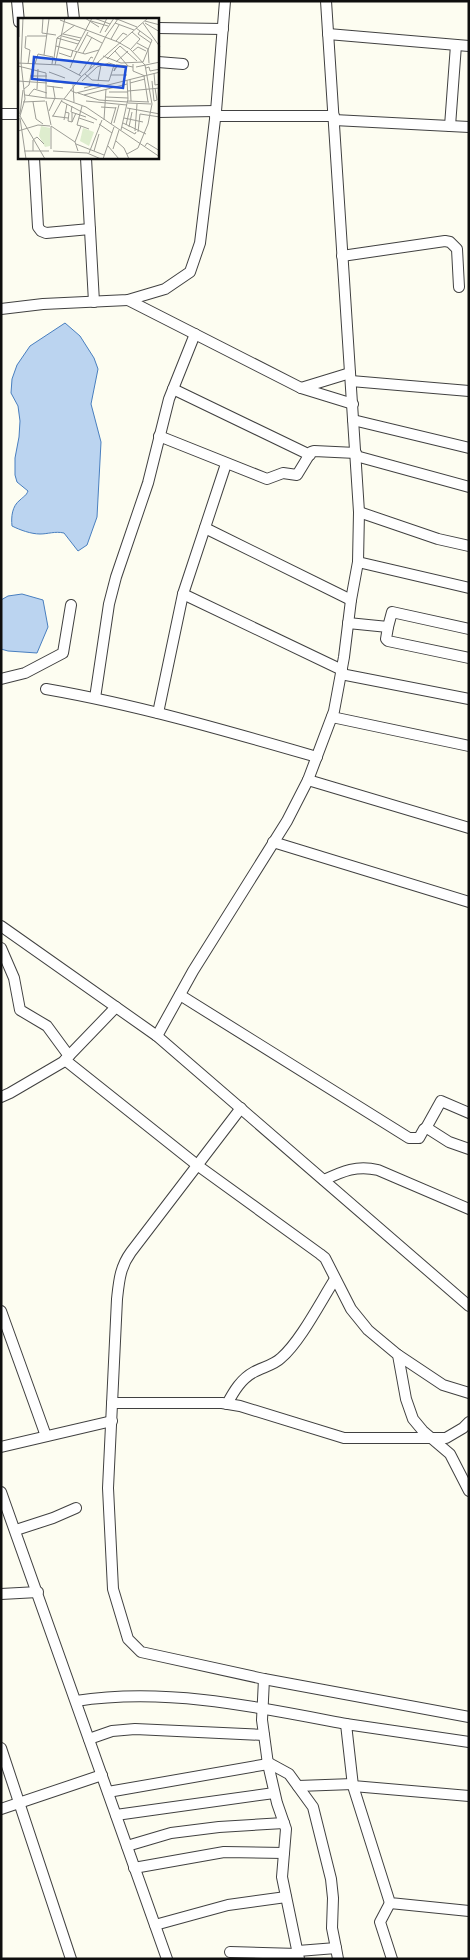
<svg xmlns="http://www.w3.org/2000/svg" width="470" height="1960" viewBox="0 0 470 1960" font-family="Georgia,serif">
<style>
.water{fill:#bbd4f0;stroke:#497fbf}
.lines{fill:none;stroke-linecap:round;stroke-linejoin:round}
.minor-casing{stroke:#414141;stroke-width:12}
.minor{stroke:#fff;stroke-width:10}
.inset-road{fill:none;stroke:#9d9d96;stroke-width:1}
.view{fill:#1d4ed8;fill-opacity:0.15;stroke:#1d4ed8;stroke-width:2.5}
.inset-edge{fill:none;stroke:#0e0e0e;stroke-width:2.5}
</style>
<rect width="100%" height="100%" fill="#fdfdf1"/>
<g class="water">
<path d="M65 323 80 336 94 358 98 369 91 404 101 442 97 517 87 545 78 551 64 533C55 531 48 534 40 534 31 534 20 530 12 526 11 517 12 506 20 500 24 496 26 496 28 491L17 482 15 475V458L19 437 20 421 18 406 11 393 12 379 17 365 30 346Z"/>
<path d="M22 594 43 600 48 627 37 653 8 651 1 649V600L8 596Z"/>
</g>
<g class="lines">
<g class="minor-casing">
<g id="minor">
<path d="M17 1 19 22"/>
<path d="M72 1 74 19"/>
<path d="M158 28 223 29"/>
<path d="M328 34 469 46"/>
<path d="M158 62 183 64"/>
<path d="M158 112 216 111"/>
<path d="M1 114H19"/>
<path d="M215 116H334"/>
<path d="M334 120 469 127"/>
<path d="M450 126 456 45"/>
<path d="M34 158 38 227 41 231 46 233 90 229"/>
<path d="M86 158 94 302"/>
<path d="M342 256 445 241 450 242 457 249 459 287"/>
<path d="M128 300 301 388 353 404"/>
<path d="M1 309 43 304 128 300 165 289 190 272 200 243 216 111 225 1"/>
<path d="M351 381 469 391"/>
<path d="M301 388 350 373"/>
<path d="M173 389 310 455"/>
<path d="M353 420 469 448"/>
<path d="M159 436 267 479 283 473 297 475 311 452 314 451 356 453"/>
<path d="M356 456 469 487"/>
<path d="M359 512 438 539 469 546"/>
<path d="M205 528 351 600"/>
<path d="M358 562 469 588"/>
<path d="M183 594 342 670"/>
<path d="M348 623 388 627 386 639 388 641 469 658"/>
<path d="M388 627 392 612 469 629"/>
<path d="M341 674 469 699"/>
<path d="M1 679 25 673 63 653 71 605"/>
<path d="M46 689C138 705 227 731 317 757"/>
<path d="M95 698 109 604 116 577 148 483 169 399 195 334"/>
<path d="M158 713 183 594 226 464"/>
<path d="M332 717 469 746"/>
<path d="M308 780 469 828"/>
<path d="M273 842 469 902"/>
<path d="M1 926 157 1036 469 1306"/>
<path d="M1 948 14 978 20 1010 47 1026 69 1056"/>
<path d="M180 995 409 1138H419L424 1129 427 1128 449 1142 469 1149"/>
<path d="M157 1036 193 971 287 821 308 780 334 711 344 657 351 600 358 562 359 512 326 1"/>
<path d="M65 1060 197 1165 320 1254 325 1258 351 1309 368 1330 398 1355 406 1399 413 1419 423 1431 450 1454 469 1491"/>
<path d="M1 1097 10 1093 63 1062 116 1007"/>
<path d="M241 1108 131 1252C120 1267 119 1281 117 1299L108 1488 113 1589 128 1639 141 1652 264 1679 469 1717"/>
<path d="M426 1128 441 1101 469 1113"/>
<path d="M324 1180C343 1171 357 1165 378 1170L469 1209"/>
<path d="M1 1311 46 1436"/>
<path d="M398 1355 443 1385 469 1393"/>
<path d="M112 1403H222L240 1406 344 1438H446L463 1428 469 1422"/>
<path d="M227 1404C234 1391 241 1379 254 1372 263 1367 274 1365 281 1358 300 1342 321 1301 335 1279"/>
<path d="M1 1447 112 1421"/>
<path d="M1 1492 167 1959"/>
<path d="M16 1530 53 1518 76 1508"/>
<path d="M1 1594 38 1592"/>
<path d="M264 1679 262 1720 268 1764 277 1803 286 1829 282 1877 299 1959"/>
<path d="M76 1701C166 1687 258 1707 346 1724"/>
<path d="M89 1739 112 1731 135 1729 264 1735"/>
<path d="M469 1742 346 1724 353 1786 469 1796"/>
<path d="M1 1748 71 1959"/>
<path d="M267 1762 289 1774 313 1807 331 1879 333 1898 332 1928 336 1948"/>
<path d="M298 1786 353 1784"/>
<path d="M353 1786 390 1903 469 1911"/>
<path d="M108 1792 268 1764"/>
<path d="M1 1809 102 1775"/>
<path d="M116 1815 274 1793"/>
<path d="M127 1846 171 1833 219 1827 284 1823"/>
<path d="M134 1868 224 1852 284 1853"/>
<path d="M390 1903 380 1922 392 1959"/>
<path d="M155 1925 228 1905 286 1897"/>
<path d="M298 1951 336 1948 338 1959"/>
<path d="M230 1952 298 1954"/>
</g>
</g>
<use href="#minor" class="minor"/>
</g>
<g transform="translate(18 18)">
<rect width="141" height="141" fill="#fdfdf1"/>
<path d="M23 108 32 110V128L27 129 21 118ZM65 110 76 114 71 128 62 123Z" fill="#deedce"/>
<path class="inset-road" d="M5 0 3 45 7 81 2 98 27 141M25 0 24 15 38 17M67 0 81 9M76 0 92 6M130 0 63 59 46 81 68 89 142 139M99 1 119 9M42 2 100 24 112 31 127 47 134 86 130 106 120 130 109 136M73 3 90 8M127 3 142 7M97 5 116 12M125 5 142 29M127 5 142 14M122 13 120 16 133 25M87 14 96 0 99 2M82 15 89 0M45 16 63 20M69 17 84 25M8 18 7 30 12 32 10 46M9 18H29M44 18 62 23M88 18 100 1M1 19V0M39 20 60 26M93 21 101 7M98 23 105 15 109 17M119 25 130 31 131 45M38 28 67 36 81 32M113 31 122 21 114 14M57 32 74 0M60 33 70 14M97 33 110 48 115 49V46M115 33 120 29 128 33M41 35 53 39 55 32M65 35 74 19M26 37 31 1M85 38 103 45 125 44 134 22 118 10M36 40 39 20 57 7M89 41 102 28 119 43M80 44 83 47 80 63M98 44 110 33M0 45 42 47 63 58M17 46 20 36 35 39 34 46M37 47 47 0M100 47 96 53 98 47H100L110 48M0 48 28 55V80L7 77M115 49V53L127 58M118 49 142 44M52 50 59 33M128 50 131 49 132 53 142 51M71 52 88 18M31 54 47 60M136 55 137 67 142 66M67 56 74 62 91 63 96 47M61 57 73 39 75 40M93 57H109M12 58H29M126 58 130 84M112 61 113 83M0 63 29 65M29 63 56 66M64 63 79 49 91 45 97 47M134 63 136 83M112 65 127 61M55 67 56 84M29 68 45 70M66 70 81 66M6 71 11 67 14 51M19 71 20 51M52 72 58 75 142 54M110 73 142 70M91 74H110M60 75 81 82 110 84M11 77 16 71 29 75M66 77 109 66M88 79 110 80M28 80 46 81M28 83 33 107M43 83 79 102M68 83 109 87M110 83 131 84M136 83 139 82 137 70M5 84 27 83M15 84 18 101 25 106M110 85 133 86M54 88 53 94 68 99M83 89 98 90M109 90 142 96M31 93 37 80 35 68M47 94 51 95 50 103 54 104M54 95V104L58 95M2 96 5 72M34 98 50 100M35 98 44 82M2 100 8 141M61 100 76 105M106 100 125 104M46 102 49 86M86 102 88 71M96 105 101 87M105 105 128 116M81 106 94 115M93 106 98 89M108 107 112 90M33 108 57 124 60 133M33 108V131M63 108 59 107 64 88M104 109 117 116 118 114M111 109 114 94M103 112 110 81 109 62M0 113 20 107 32 108M117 113 119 86M120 114 122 96 142 99M98 123 106 130 111 141M57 124 63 108 71 111M58 126 86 137M90 128 101 141M127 128 129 125 142 133M95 131 101 112M6 133H31M15 133V122L19 119 26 126M35 133 69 135 83 141M76 133 81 116M71 135 84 102M85 141 96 109"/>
<path class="view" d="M16 39 108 49 105 70 14 61Z"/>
<rect width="141" height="141" class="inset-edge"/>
</g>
<rect width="470" height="1960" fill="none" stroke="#0e0e0e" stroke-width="5"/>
</svg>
